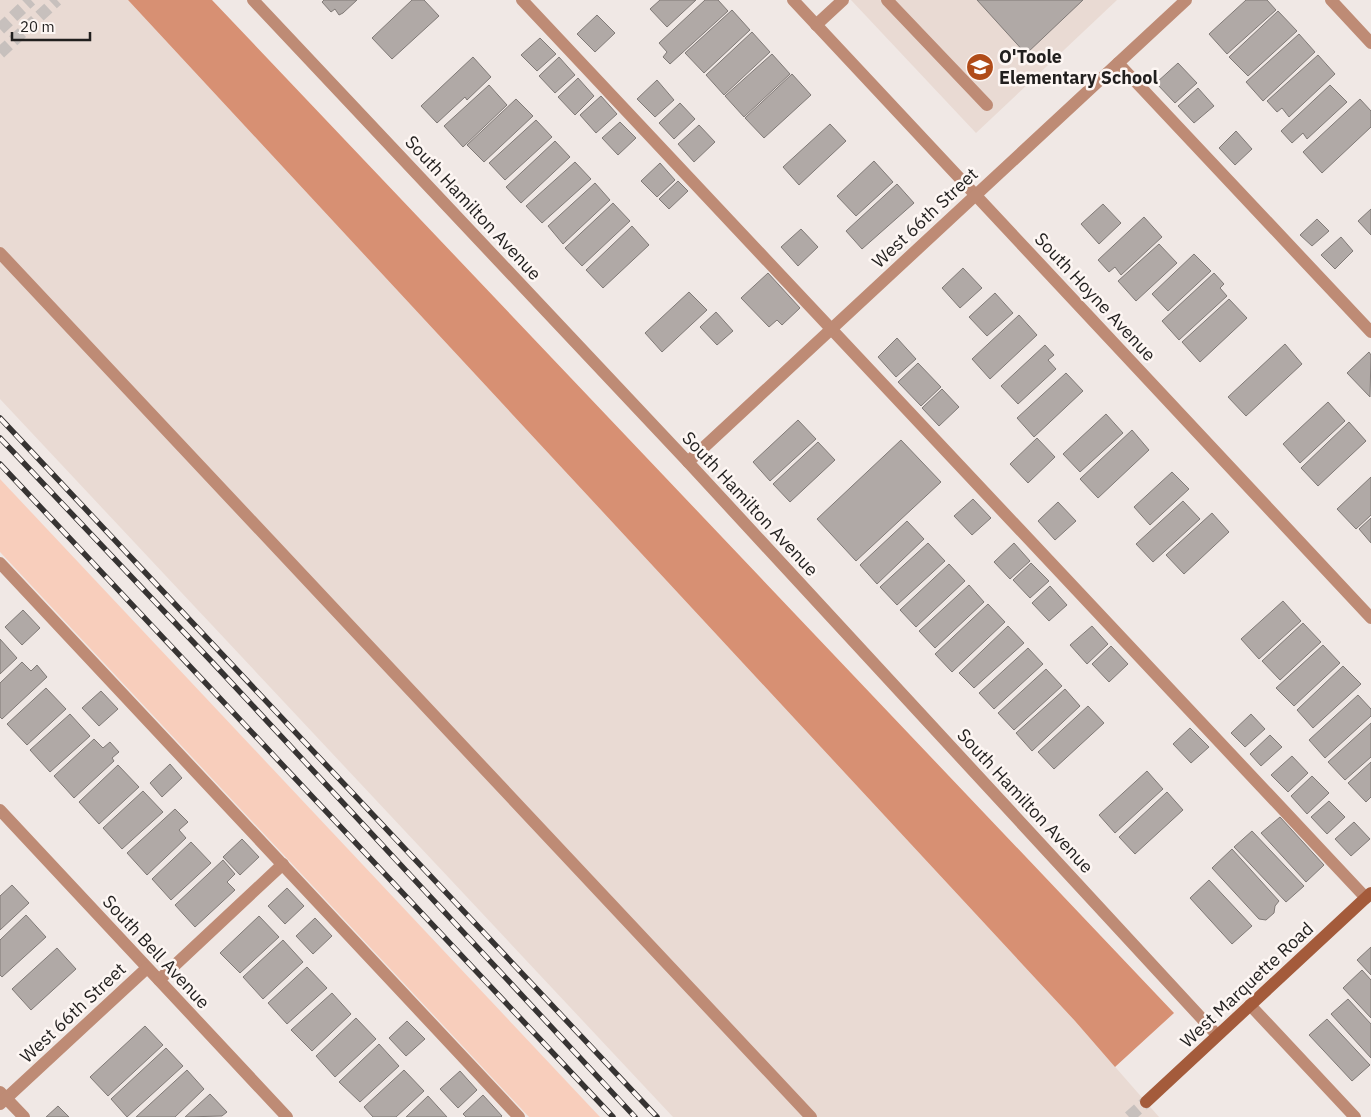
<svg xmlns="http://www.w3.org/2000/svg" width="1371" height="1117" viewBox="0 0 1371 1117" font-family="'IBM Plex Sans',sans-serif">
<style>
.built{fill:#e9dad3}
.green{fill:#f8cebc}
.forest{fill:#d79073}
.building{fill:#b0a9a6;stroke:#807a77}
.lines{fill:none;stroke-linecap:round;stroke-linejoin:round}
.street-tunnel{stroke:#c7c0bd;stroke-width:12;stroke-dasharray:12 6;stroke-linecap:butt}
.secondary-tunnel{stroke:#c7c0bd;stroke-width:12;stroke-dasharray:12 6;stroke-linecap:butt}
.lane{stroke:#be8b75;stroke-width:12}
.street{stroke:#be8b75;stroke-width:12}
.secondary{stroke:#a45b3b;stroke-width:12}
.rail-casing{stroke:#363332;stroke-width:5.5}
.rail{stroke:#fdf6f3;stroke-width:4;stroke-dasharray:11;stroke-linecap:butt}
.labels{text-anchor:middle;stroke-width:5;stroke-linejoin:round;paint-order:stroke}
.poi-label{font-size:18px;font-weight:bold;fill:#211f1e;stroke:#fdf6f3;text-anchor:start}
.street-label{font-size:18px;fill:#211f1e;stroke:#fdf6f3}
</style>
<rect width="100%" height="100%" fill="#f0e8e5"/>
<g class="built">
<path d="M0 0H128L1075 1021 1159 1117H673L0 399Z"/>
<path d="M851 0H1117L976 133Z"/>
</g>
<path class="green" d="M0 479 600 1117H529L0 552Z"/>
<path class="forest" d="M128 0H212L1174 1013 1115 1067 1075 1021Z"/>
<g class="building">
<path d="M324 0H357L343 13 339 15 335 9 331 12 322 2Z"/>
<path d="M412 0H424L439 16 392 59 372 38Z"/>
<path d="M660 0H696L667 27 650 9Z"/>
<path d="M705 0H718L728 11 670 64 663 57 667 52 659 43Z"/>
<path d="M977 0H1083L1026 54Z"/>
<path d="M1246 0H1267L1276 10 1227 54 1209 34Z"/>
<path d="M732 10 750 30 704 73 685 53Z"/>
<path d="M1278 11 1297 31 1248 76 1229 57Z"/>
<path d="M597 15 615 33 595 52 577 34Z"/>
<path d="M752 32 770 52 724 95 706 75Z"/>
<path d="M1299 34 1315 52 1263 101 1246 82Z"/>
<path d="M540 38 556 54 537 71 521 55Z"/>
<path d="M772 54 790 74 744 117 725 96Z"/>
<path d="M1318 55 1335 74 1289 117 1282 108 1277 112 1267 101Z"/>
<path d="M473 57 491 77 467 100 465 97 437 123 421 106Z"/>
<path d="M559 57 575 75 555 93 539 76Z"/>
<path d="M1178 63 1197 83 1175 103 1156 83Z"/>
<path d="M792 74 811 95 764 138 745 118Z"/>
<path d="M578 78 594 96 575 115 558 97Z"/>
<path d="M657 80 674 100 655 117 637 99Z"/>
<path d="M489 85 507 105 463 147 444 126Z"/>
<path d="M1330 85 1347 102 1307 139 1303 133 1292 143 1281 131Z"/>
<path d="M1198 88 1214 106 1194 123 1178 106Z"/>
<path d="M601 96 617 114 596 133 580 115Z"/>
<path d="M516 99 533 116 484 162 467 145Z"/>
<path d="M1360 99 1371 111V127L1322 173 1303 152Z"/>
<path d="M680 103 695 119 674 139 659 123Z"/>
<path d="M536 120 552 137 505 180 489 163Z"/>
<path d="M620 122 636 138 618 155 602 138Z"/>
<path d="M830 124 846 141 799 185 783 167Z"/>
<path d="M699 125 715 142 694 162 678 144Z"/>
<path d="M1236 131 1252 149 1235 165 1219 148Z"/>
<path d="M555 141 570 157 521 203 506 187Z"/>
<path d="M874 161 893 182 856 216 837 196Z"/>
<path d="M575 162 591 179 542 223 526 206Z"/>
<path d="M660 163 675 180 657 197 641 181Z"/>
<path d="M678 181 688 191 669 209 659 199Z"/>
<path d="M595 183 610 200 563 244 548 226Z"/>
<path d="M897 184 914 203 862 249 846 231Z"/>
<path d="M613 203 630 221 582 266 565 248Z"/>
<path d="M1103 204 1121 223 1099 244 1081 224Z"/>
<path d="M1371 209V235L1358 221Z"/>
<path d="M1144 217 1162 237 1121 275 1115 267 1109 272 1098 260Z"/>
<path d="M1317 219 1329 231 1312 246 1300 235Z"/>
<path d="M632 226 649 245 603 288 586 270Z"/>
<path d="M801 229 818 247 798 266 781 247Z"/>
<path d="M1341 237 1353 251 1335 269 1321 255Z"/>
<path d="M1159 244 1177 263 1136 301 1118 281Z"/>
<path d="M1194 254 1211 271 1168 311 1152 294Z"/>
<path d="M963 268 982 288 960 308 942 288Z"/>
<path d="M768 273 800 308 782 325 777 320 769 327 741 298Z"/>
<path d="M1214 273 1224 284 1220 288 1227 296 1179 340 1162 321Z"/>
<path d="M689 292 707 310 662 352 645 333Z"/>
<path d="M995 293 1013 313 987 336 969 317Z"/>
<path d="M1229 299 1247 318 1200 362 1182 342Z"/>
<path d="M716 312 733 331 717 345 700 327Z"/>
<path d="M1019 315 1037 335 990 379 972 359Z"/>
<path d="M897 338 916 359 896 377 878 357Z"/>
<path d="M1285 344 1302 364 1246 416 1228 397Z"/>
<path d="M1045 345 1054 355 1048 360 1056 369 1018 404 1001 386Z"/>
<path d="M1369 352 1371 355 1370 397 1347 373Z"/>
<path d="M918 363 941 387 921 406 898 382Z"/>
<path d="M1066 373 1083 391 1034 437 1017 418Z"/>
<path d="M942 389 959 407 939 426 922 408Z"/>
<path d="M1328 402 1345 421 1300 463 1283 444Z"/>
<path d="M1106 414 1123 433 1080 472 1063 454Z"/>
<path d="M798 420 816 439 770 481 753 462Z"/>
<path d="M1349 422 1366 441 1318 486 1301 468Z"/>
<path d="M1132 430 1149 450 1098 498 1080 479Z"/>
<path d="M1037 438 1055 457 1028 483 1010 464Z"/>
<path d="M901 440 941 482 856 561 817 519Z"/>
<path d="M818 442 835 460 790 502 773 484Z"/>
<path d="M1172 472 1189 489 1150 525 1134 507Z"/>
<path d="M1371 477V515L1356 529 1337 509Z"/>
<path d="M973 499 991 518 972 535 954 516Z"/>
<path d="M1183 501 1200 519 1153 562 1136 544Z"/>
<path d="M1058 502 1076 521 1055 540 1038 521Z"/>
<path d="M1212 513 1229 532 1184 574 1166 555Z"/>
<path d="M1371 518V543L1359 529Z"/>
<path d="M907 521 924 539 877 584 860 565Z"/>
<path d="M928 543 945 561 897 605 880 587Z"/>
<path d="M1014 543 1030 561 1010 579 994 562Z"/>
<path d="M1031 563 1049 581 1030 598 1013 580Z"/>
<path d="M949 564 965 581 916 627 900 610Z"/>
<path d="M969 585 984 602 935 648 919 631Z"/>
<path d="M1050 586 1067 605 1049 621 1032 603Z"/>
<path d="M1283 601 1301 621 1259 659 1241 639Z"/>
<path d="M988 604 1005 622 952 672 935 654Z"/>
<path d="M23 610 40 628 22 645 5 627Z"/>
<path d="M1303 623 1321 642 1280 680 1262 661Z"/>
<path d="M1008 626 1024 643 974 688 959 673Z"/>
<path d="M1092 626 1108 644 1087 664 1070 645Z"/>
<path d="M0 639 17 658 0 674Z"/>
<path d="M1323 645 1340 663 1294 706 1276 688Z"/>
<path d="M1111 646 1128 664 1109 682 1092 664Z"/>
<path d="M1028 648 1043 664 994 709 979 693Z"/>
<path d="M22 662 31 671 37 665 47 677 2 719 0 717V683Z"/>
<path d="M1343 666 1361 684 1313 728 1297 710Z"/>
<path d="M1046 669 1062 686 1014 730 998 713Z"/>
<path d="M46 688 66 709 27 745 7 724Z"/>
<path d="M1065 689 1080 706 1032 751 1016 733Z"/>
<path d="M101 691 118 709 99 726 82 708Z"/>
<path d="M1358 695 1371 709V716L1325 758 1309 740Z"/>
<path d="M1088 706 1104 723 1054 769 1038 752Z"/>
<path d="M70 714 90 736 50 772 30 750Z"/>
<path d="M1251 714 1265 729 1245 747 1231 733Z"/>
<path d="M1371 723V757L1345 780 1328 762Z"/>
<path d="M1190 728 1209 747 1191 763 1173 744Z"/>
<path d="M1270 735 1282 747 1261 766 1250 754Z"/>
<path d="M94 739 103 748 110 742 119 752 112 758 114 761 74 798 54 776Z"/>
<path d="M1292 756 1308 773 1288 792 1271 775Z"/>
<path d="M1371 762V797L1366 802 1348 783Z"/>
<path d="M170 764 182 778 162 797 150 783Z"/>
<path d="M118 765 139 787 99 824 79 802Z"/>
<path d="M1147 771 1163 789 1115 833 1099 815Z"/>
<path d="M1312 776 1329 793 1307 814 1291 796Z"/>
<path d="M143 791 163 812 122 849 103 828Z"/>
<path d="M1167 792 1183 810 1135 854 1119 837Z"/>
<path d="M1329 801 1345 817 1327 834 1311 817Z"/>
<path d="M175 809 188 822 179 830 186 838 147 875 127 853Z"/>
<path d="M1280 817 1324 865 1306 882 1261 833Z"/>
<path d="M1354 822 1370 839 1351 856 1335 839Z"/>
<path d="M1252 831 1304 886 1286 902 1234 847Z"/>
<path d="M242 839 259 857 240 875 223 857Z"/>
<path d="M191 842 211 863 171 900 152 879Z"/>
<path d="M1232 849 1279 901 1275 906 1274 913 1266 920 1259 919 1212 868Z"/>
<path d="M223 860 235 874 227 882 235 890 195 927 175 905Z"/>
<path d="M1209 880 1252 926 1232 944 1190 898Z"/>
<path d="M12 885 29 903 0 930V896Z"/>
<path d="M287 888 304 906 285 924 268 906Z"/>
<path d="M26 915 46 937 2 977 0 975V940Z"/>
<path d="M259 916 279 937 240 973 220 953Z"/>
<path d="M315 918 332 936 313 954 296 936Z"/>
<path d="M283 940 303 962 263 999 243 977Z"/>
<path d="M1371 947V975L1357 960Z"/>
<path d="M57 948 76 969 31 1010 12 989Z"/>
<path d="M307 967 327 988 287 1024 268 1003Z"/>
<path d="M1362 970 1371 980V1018L1343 988Z"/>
<path d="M332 993 351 1014 312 1051 291 1030Z"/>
<path d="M1348 999 1371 1024V1058L1331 1014Z"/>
<path d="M356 1018 376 1039 335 1077 316 1056Z"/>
<path d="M1327 1019 1370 1065 1352 1081 1309 1035Z"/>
<path d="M407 1021 425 1039 406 1056 389 1038Z"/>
<path d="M145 1026 163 1045 108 1096 90 1077Z"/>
<path d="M379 1044 399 1066 360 1102 339 1082Z"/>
<path d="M166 1048 183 1066 127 1117 111 1099Z"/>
<path d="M187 1070 204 1089 175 1117H136Z"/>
<path d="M404 1070 424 1091 396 1117H373L364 1107Z"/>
<path d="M460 1071 477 1090 458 1108 440 1089Z"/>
<path d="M210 1094 227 1112 222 1116 185 1117Z"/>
<path d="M483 1095 502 1116 501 1117H466L463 1114Z"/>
<path d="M428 1096 447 1117H406Z"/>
<path d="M58 1106 69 1117H46Z"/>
</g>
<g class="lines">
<g class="street-tunnel">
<path d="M0 29 31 0"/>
<path d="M0 53 57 0"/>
</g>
<path class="secondary-tunnel" d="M1129 1117 1146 1102"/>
<g class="lane">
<path d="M522 0 1366 898"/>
<path d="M887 0 987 105"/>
<path d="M816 25 843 0"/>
<path d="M1118 63 1371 332"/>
<path d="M0 253 811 1117"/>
<path d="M0 563 519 1117"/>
<path d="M0 1092 24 1117"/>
</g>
<g class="street">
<path d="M253 0 688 462 1217 1035"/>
<path d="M793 0 1371 618"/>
<path d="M1331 0 1371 43"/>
<path d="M688 462 1186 0"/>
<path d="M0 810 287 1117"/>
<path d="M159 980 283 864"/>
<path d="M1250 1005 1355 1117"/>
<path d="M0 1104 147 968"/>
</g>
<path class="secondary" d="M1146 1102 1371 893"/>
<g class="rail-casing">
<g id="rail">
<path d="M0 418 657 1117"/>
<path d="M0 438 213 663 635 1117"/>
<path d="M0 464 613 1117"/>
</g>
</g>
<use href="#rail" class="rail"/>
</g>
<defs>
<g id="school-disc" transform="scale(1.4375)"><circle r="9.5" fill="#b04c19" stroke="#fdf6f3"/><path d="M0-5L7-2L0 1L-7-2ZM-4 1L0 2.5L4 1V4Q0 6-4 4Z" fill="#fff"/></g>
</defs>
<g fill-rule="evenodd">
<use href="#school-disc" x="980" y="67"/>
</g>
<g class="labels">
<g class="poi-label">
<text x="999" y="63">O'Toole<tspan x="999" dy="21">Elementary School</tspan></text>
</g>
<g class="street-label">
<text transform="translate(473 208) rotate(47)" y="6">South Hamilton Avenue</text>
<text transform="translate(925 218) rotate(-43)" y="6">West 66th Street</text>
<text transform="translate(1095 297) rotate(47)" y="6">South Hoyne Avenue</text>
<text transform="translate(750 504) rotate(47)" y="6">South Hamilton Avenue</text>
<text transform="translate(1025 801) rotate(47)" y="6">South Hamilton Avenue</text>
<text transform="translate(156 952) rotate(47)" y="6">South Bell Avenue</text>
<text transform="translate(1247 985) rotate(-43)" y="6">West Marquette Road</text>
<text transform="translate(73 1013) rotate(-43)" y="6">West 66th Street</text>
</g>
</g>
<path d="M12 32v8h78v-8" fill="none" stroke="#211f1e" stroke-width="2.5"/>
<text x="20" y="32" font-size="15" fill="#211f1e" stroke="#fdf6f3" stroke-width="4" paint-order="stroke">20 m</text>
</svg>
